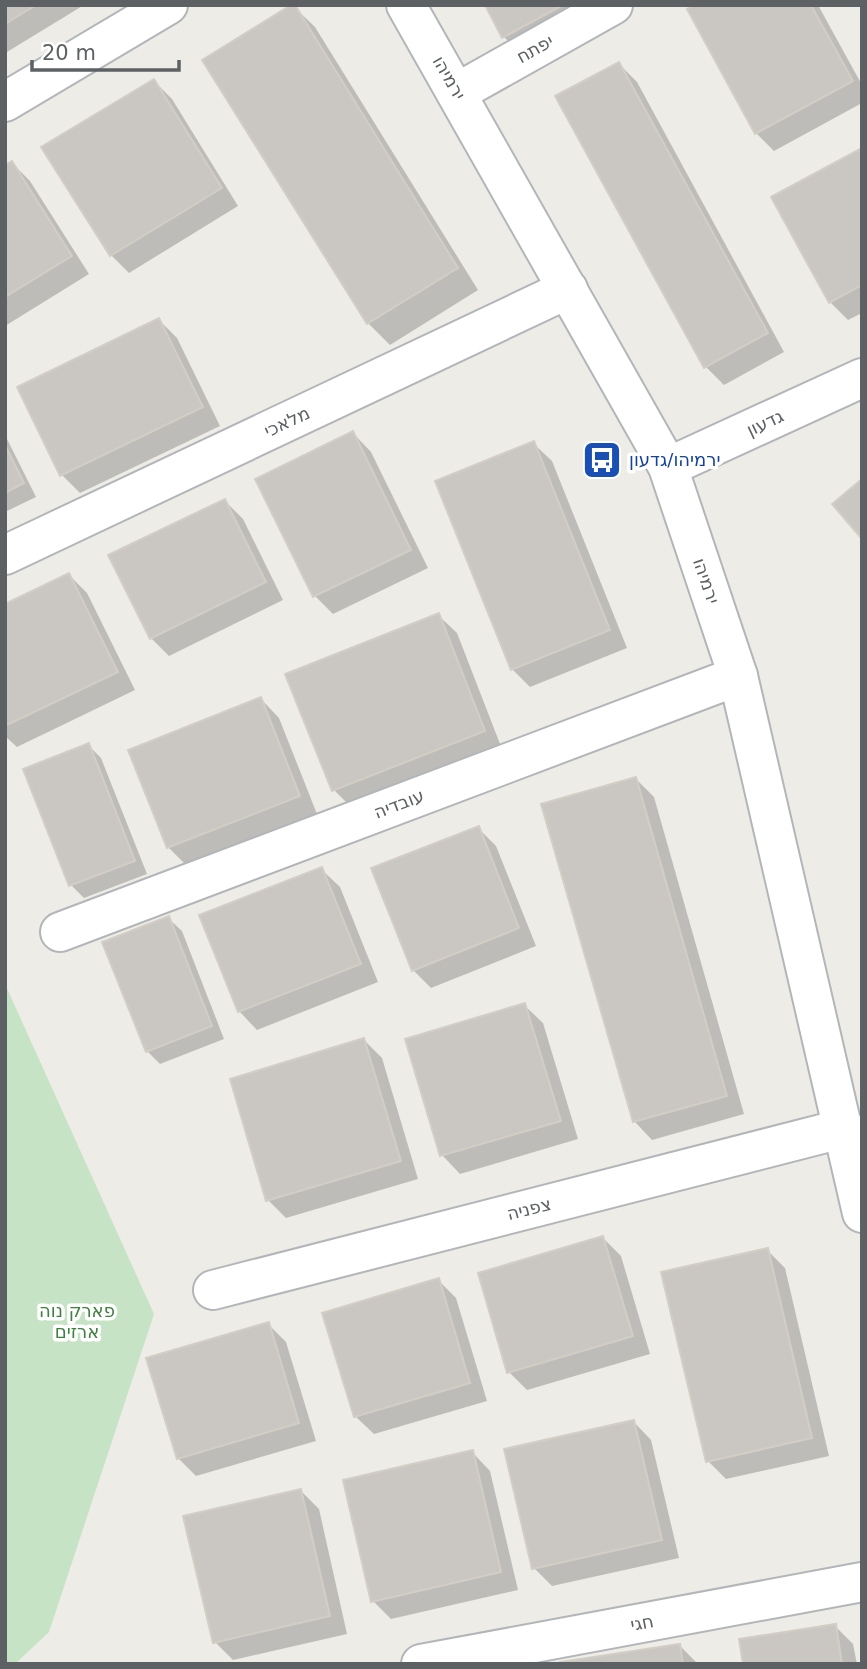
<svg xmlns="http://www.w3.org/2000/svg" width="867" height="1669" viewBox="0 0 867 1669" font-family="'DejaVu Sans',Heebo,sans-serif">
<style>
.green{fill:#c6e3c5}
.shadow{fill:#0003}
.building{fill:#cac7c2;stroke:#d2cec5;stroke-width:2}
.lines{fill:none;stroke-linecap:round;stroke-linejoin:round}
.street-casing{stroke:#b3b6b9;stroke-width:42}
.street{stroke:#fff;stroke-width:38}
.labels{text-anchor:middle;stroke-width:7;stroke-linejoin:round;paint-order:stroke}
.street-label{font-size:18px;fill:#5d6164;stroke:#fff}
.transit-label{font-size:18px;fill:#164399;stroke:#fff;text-anchor:start}
.park-label{font-size:18px;fill:#3f8240;stroke:#fff}
</style>
<rect width="100%" height="100%" fill="#eeece6"/>
<path class="green" d="M5 984 154 1314 49 1632 15 1664H5Z"/>
<g class="shadow">
<path d="M5 5H84L7 52Z"/>
<path d="M487 5H604L522 55 504 37Z"/>
<path d="M697 5H818L862 85V103L774 151 756 133Z"/>
<path d="M293 6 315 27 478 290 390 345 368 323Z"/>
<path d="M619 64 637 82 784 352 724 385 706 367Z"/>
<path d="M154 81 172 99 238 206 129 273 111 255Z"/>
<path d="M862 150V313L848 320 830 302Z"/>
<path d="M12 163 30 181 89 274 5 326V167Z"/>
<path d="M159 320 177 338 220 426 80 493 62 475Z"/>
<path d="M353 433 371 452 428 568 333 614 315 596 257 479Z"/>
<path d="M5 435 36 497 5 512Z"/>
<path d="M533 443 552 461 627 648 530 687 512 669Z"/>
<path d="M225 501 243 519 283 600 169 656 151 638Z"/>
<path d="M69 575 87 593 135 690 17 747 5 736V606Z"/>
<path d="M438 615 457 633 502 749 352 808 334 790Z"/>
<path d="M261 699 279 718 317 814 186 865 168 847Z"/>
<path d="M88 745 101 758 147 874 84 898 71 885 25 770Z"/>
<path d="M636 779 654 797 744 1114 652 1140 634 1121Z"/>
<path d="M478 828 496 846 536 946 431 988 413 970Z"/>
<path d="M321 869 340 887 378 982 257 1030 239 1011Z"/>
<path d="M168 918 182 931 224 1039 160 1064 147 1051Z"/>
<path d="M524 1005 543 1023 578 1139 460 1174 442 1155 407 1040Z"/>
<path d="M364 1040 382 1058 418 1179 286 1218 268 1200Z"/>
<path d="M603 1238 621 1256 650 1354 527 1390 509 1372Z"/>
<path d="M767 1250 785 1268 829 1456 726 1479 708 1461Z"/>
<path d="M438 1280 456 1298 487 1401 374 1434 355 1416Z"/>
<path d="M268 1324 286 1342 316 1441 196 1476 178 1458Z"/>
<path d="M633 1421 651 1440 679 1558 552 1586 534 1568Z"/>
<path d="M472 1452 490 1471 518 1590 391 1619 373 1601Z"/>
<path d="M301 1491 319 1509 347 1634 233 1660 215 1642Z"/>
<path d="M835 1626 853 1644 857 1664H744Z"/>
<path d="M680 1646 698 1664H562Z"/>
</g>
<g class="building">
<path d="M5 5H36L5 24Z"/>
<path d="M291 5H295L458 268 367 324 202 60Z"/>
<path d="M485 5H563L502 38Z"/>
<path d="M693 5H811L853 81 755 134 687 9Z"/>
<path d="M619 62 768 333 704 368 555 96Z"/>
<path d="M154 79 222 188 110 256 41 147Z"/>
<path d="M862 148V285L829 303 771 197Z"/>
<path d="M12 161 72 256 5 297V165Z"/>
<path d="M159 318 203 407 60 476 17 387Z"/>
<path d="M353 431 411 550 313 597 255 479Z"/>
<path d="M534 441 610 630 511 670 435 481Z"/>
<path d="M5 445 24 483 5 493Z"/>
<path d="M862 479V539L832 504Z"/>
<path d="M225 499 266 582 150 639 108 555Z"/>
<path d="M69 573 118 672 5 726V604Z"/>
<path d="M439 613 485 731 332 791 285 674Z"/>
<path d="M261 697 300 796 167 848 128 750Z"/>
<path d="M89 743 135 861 69 886 23 769Z"/>
<path d="M636 777 727 1096 633 1122 541 804Z"/>
<path d="M479 826 519 928 412 971 371 868Z"/>
<path d="M322 867 361 964 238 1012 199 915Z"/>
<path d="M169 916 212 1026 146 1052 102 942Z"/>
<path d="M525 1003 561 1121 440 1156 405 1039Z"/>
<path d="M364 1038 401 1161 266 1201 230 1079Z"/>
<path d="M603 1236 633 1336 507 1373 478 1273Z"/>
<path d="M768 1248 812 1438 706 1462 661 1272Z"/>
<path d="M439 1278 470 1383 354 1417 322 1313Z"/>
<path d="M269 1322 299 1423 177 1459 146 1358Z"/>
<path d="M634 1420 662 1540 532 1569 504 1449Z"/>
<path d="M473 1450 501 1572 371 1602 343 1480Z"/>
<path d="M301 1489 330 1616 213 1643 183 1516Z"/>
<path d="M836 1624 842 1664H743L739 1639Z"/>
<path d="M680 1644 683 1664H560V1662Z"/>
</g>
<g class="lines">
<g class="street-casing">
<g id="street">
<path d="M406 5 668 467 738 676 862 1213"/>
<path d="M458 92 613 5"/>
<path d="M5 102 168 5"/>
<path d="M668 467 862 378"/>
<path d="M5 555 568 289"/>
<path d="M60 932 738 676"/>
<path d="M213 1290 845 1128"/>
<path d="M421 1664 862 1582"/>
</g>
</g>
<use href="#street" class="street"/>
</g>
<defs>
<g id="bus-square" transform="scale(2.0125)"><rect x="-9" y="-9" width="18" height="18" rx="4" fill="#1a4fb4" stroke="#fff"/><path d="M-5-6H5V4H4V6H2V4H-2V6H-4V4H-5ZM-3.5-4V0h7V-4ZM-3.5 1.2v1.5H-2V1.2ZM2 1.2v1.5H3.5V1.2Z" fill="#fff"/></g>
</defs>
<g fill-rule="evenodd">
<use href="#bus-square" x="602" y="460"/>
</g>
<g class="labels">
<g class="street-label">
<text transform="translate(535 49) rotate(-29)" y="6">יפתח</text>
<text transform="translate(449 78) rotate(60)" y="6">ירמיהו</text>
<text transform="translate(287 422) rotate(-25)" y="6">מלאכי</text>
<text transform="translate(765 423) rotate(-25)" y="6">גדעון</text>
<text transform="translate(706 581) rotate(71)" y="6">ירמיהו</text>
<text transform="translate(399 804) rotate(-21)" y="6">עובדיה</text>
<text transform="translate(529 1209) rotate(-14)" y="6">צפניה</text>
<text transform="translate(642 1623) rotate(-11)" y="6">חגי</text>
</g>
<g class="transit-label">
<text x="629" y="466">ירמיהו/גדעון</text>
</g>
<g class="park-label">
<text x="77" y="1317">פארק נוה<tspan x="77" dy="21">ארזים</tspan></text>
</g>
</g>
<rect width="867" height="1669" fill="none" stroke="#5d6164" stroke-width="14"/>
<path d="M32 60v10h147v-10" fill="none" stroke="#5d6164" stroke-width="3.5"/>
<text x="42" y="60" font-size="21" fill="#5d6164" stroke="#ffffff" stroke-width="5" paint-order="stroke">20 m</text>
</svg>
